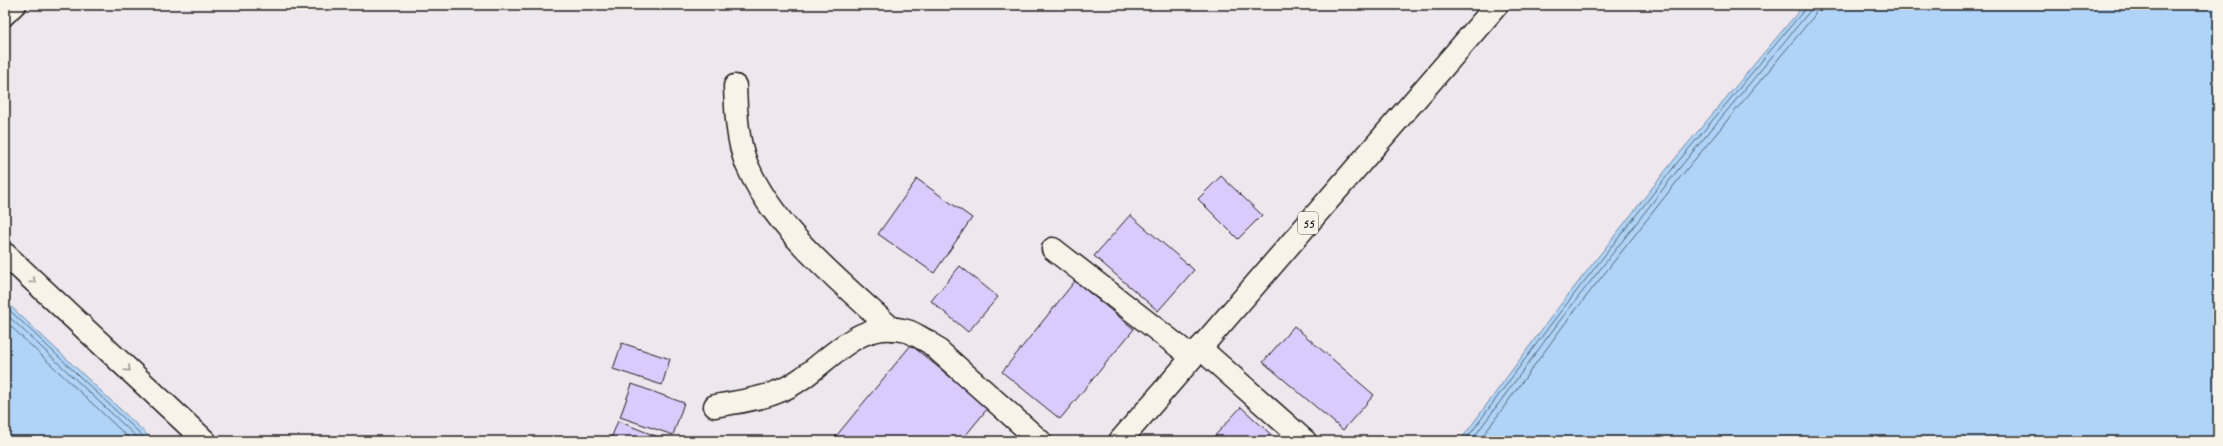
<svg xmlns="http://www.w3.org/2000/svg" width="2223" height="446" viewBox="0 0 2223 446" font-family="Caveat,sans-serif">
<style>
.water{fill:#afd4f8;stroke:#748aa0}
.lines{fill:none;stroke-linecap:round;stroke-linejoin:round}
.shore{stroke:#576674;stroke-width:1}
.building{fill:#dbcbfd;stroke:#1c1c1c}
.service-casing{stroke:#1c1c1c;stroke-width:16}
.minor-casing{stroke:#1c1c1c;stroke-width:25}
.trunk-casing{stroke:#1c1c1c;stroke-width:25}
.service{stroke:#f7f3e8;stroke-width:13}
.minor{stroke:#f7f3e8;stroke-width:22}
.trunk{stroke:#f7f3e8;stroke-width:22}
.oneway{stroke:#94928c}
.labels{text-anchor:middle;stroke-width:3;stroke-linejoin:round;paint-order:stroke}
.shield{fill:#f7f3e8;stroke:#5e5c59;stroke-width:1}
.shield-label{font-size:13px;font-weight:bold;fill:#1c1c1c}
</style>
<rect width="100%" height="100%" fill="#efe7ee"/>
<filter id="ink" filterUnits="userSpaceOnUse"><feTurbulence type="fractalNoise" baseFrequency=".025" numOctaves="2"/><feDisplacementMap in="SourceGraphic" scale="8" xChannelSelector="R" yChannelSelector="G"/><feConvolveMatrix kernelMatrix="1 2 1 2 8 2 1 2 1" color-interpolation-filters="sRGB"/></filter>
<g filter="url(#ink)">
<g class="water">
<path d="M1804 5H2218V441H1460L1551 317 1674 160Z"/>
<path d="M5 301 154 441H5Z"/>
</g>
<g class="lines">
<g class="shore">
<path d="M5 306 148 441"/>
<path d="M5 313 141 441"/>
<path d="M5 321 132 441"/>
<path d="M1465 441 1554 320 1677 163 1805 9 1807 5"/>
<path d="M1471 441 1558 323 1681 166 1809 12 1812 5"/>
<path d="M1479 441 1563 326 1686 170 1814 16 1818 5"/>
</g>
</g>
<g class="building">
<path d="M1221 176 1262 215 1238 239 1198 199Z"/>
<path d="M917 179 972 218 934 273 878 234Z"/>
<path d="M1130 215 1194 270 1158 311 1094 256Z"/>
<path d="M960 266 998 297 968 332 931 301Z"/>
<path d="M1075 281 1134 329 1060 419 1002 372Z"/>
<path d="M1294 326 1374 395 1343 430 1263 362Z"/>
<path d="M622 343 670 359 662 385 613 369Z"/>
<path d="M911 345 988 408 961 441H832Z"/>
<path d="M632 384 684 403 673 435 620 417Z"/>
<path d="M1241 407 1278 441H1210Z"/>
<path d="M618 421 668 441H610Z"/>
</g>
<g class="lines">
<g class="service-casing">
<path id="service" d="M5 20 20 5"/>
</g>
<g class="minor-casing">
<g id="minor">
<path d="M735 86C736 112 737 141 747 165 774 229 841 282 892 329"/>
<path d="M1053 249 1192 357"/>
<path d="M5 254 205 441"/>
<path d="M1200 348 1305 441"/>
<path d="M715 406C735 402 758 400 777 392 823 375 851 316 907 331 914 333 922 339 929 342L1040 441"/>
</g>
</g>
<g class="trunk-casing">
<path id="trunk" d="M1120 441 1497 5"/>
</g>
<use href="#service" class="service"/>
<use href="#minor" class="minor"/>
<use href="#trunk" class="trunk"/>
</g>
<defs><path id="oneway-chevron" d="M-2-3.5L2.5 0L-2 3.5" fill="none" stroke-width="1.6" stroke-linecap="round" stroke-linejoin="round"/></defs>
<g class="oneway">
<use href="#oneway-chevron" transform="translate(33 281) rotate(43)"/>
<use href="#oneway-chevron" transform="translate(128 369) rotate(43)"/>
</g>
</g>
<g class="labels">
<rect class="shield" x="1298" y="212" width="20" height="22" rx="3"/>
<g class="shield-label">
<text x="1308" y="228">55</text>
</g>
</g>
<rect width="2223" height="446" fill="none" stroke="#f7f3e8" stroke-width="20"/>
<rect x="10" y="10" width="2203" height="426" fill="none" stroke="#1c1c1c" stroke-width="1.5" filter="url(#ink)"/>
</svg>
